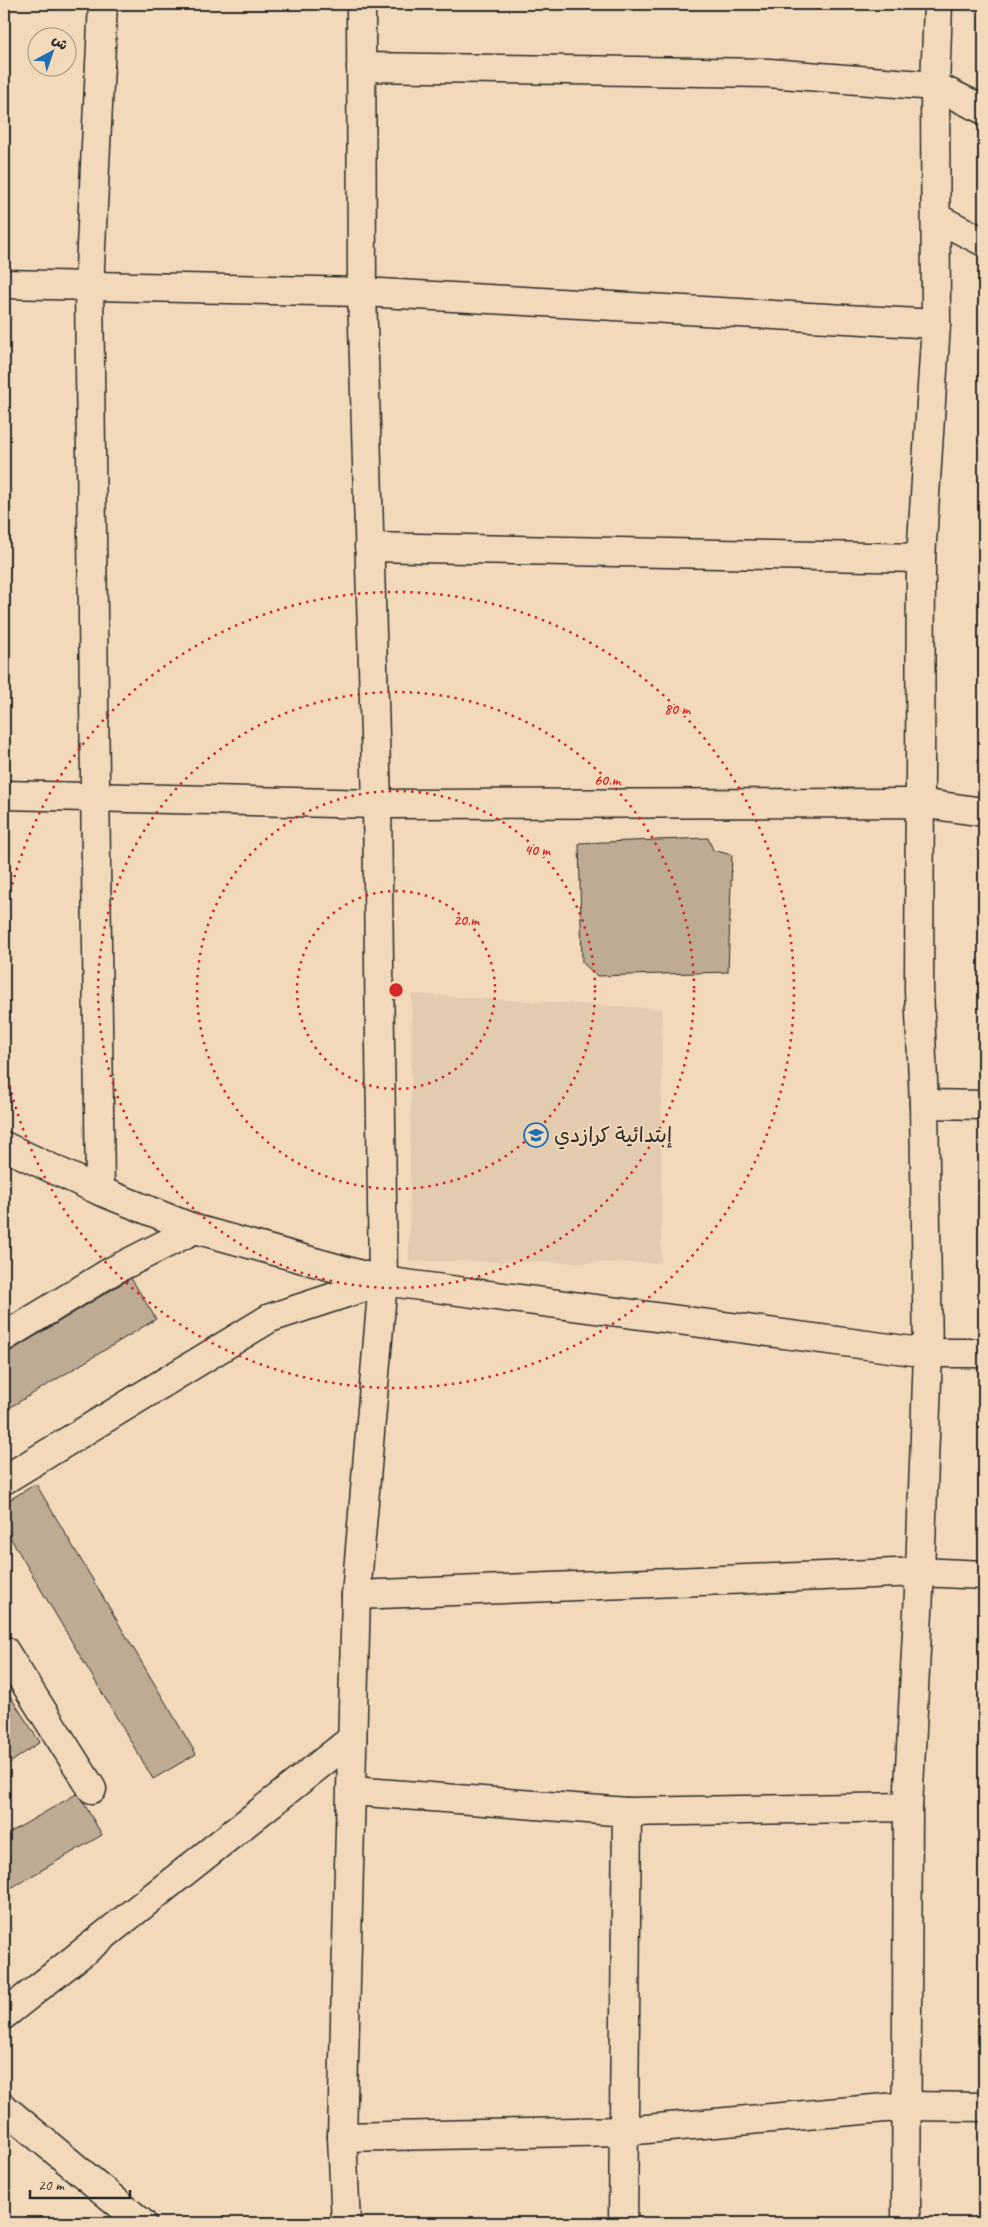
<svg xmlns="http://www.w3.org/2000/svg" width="988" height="2227" viewBox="0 0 988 2227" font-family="Caveat,'Playpen Sans Arabic',sans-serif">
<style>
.built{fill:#e2cbae}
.building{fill:#beab94;stroke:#2b2b2b}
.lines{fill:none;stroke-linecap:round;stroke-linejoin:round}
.minor-casing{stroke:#2b2b2b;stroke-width:31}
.tertiary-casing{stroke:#2b2b2b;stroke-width:31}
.minor{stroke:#f2d9b9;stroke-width:28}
.tertiary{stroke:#f2d9b9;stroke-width:28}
.ring{fill:none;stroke:#d62828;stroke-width:2.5;stroke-dasharray:2.5 5}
.labels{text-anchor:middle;stroke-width:4;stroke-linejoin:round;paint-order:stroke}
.poi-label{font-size:21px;fill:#2b2b2b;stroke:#f2d9b9;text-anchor:start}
.centre{fill:#d62828;stroke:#f2d9b9;stroke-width:2.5}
.ring-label{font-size:15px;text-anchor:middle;font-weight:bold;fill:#d62828;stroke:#f2d9b9;stroke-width:4;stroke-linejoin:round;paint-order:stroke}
</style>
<rect width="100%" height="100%" fill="#f2d9b9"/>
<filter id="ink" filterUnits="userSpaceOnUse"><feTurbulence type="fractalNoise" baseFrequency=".02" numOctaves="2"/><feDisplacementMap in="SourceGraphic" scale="10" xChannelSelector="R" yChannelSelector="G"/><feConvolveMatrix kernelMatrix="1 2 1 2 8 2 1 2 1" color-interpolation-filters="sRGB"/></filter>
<g filter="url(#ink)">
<path class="built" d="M412 994 662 1009 661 1263 409 1261Z"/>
<g class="building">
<path d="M708 838 713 850 732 855 728 972 597 976 582 962 579 843Z"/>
<path d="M131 1278 156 1319 4 1411V1355Z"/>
<path d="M36 1484 196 1754 153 1779 4 1527V1503Z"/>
<path d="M4 1687 40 1742 4 1767Z"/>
<path d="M78 1793 102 1835 4 1892V1836Z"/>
</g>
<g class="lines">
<g class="minor-casing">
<g id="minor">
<path d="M361 4 362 292 377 804 383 1281"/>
<path d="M361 67 769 73 935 86 984 110"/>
<path d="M937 218 984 242"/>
<path d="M4 284 362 292 936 324"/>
<path d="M369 547 921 558"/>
<path d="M4 795 377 804 919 803 984 812"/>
<path d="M924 1104 984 1105"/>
<path d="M100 1191 89 287 103 4"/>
<path d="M4 1337 112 1271 195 1229"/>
<path d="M4 1480 270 1318 383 1281 928 1353H984"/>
<path d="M4 1650 92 1789"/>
<path d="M352 1791 627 1812 908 1807"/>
<path d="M4 2015 352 1739"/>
<path d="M4 2108 142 2223"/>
<path d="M342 2137 624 2131 908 2106 984 2107"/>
<path d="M346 2223 342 2137 356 1595"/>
<path d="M623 2223 627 1812"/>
<path d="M906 2223 908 1807 920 1572"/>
</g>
</g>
<g class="tertiary-casing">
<g id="tertiary">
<path d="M4 1146 100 1191 195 1229 383 1281 356 1595 920 1572 984 1575"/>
<path d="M920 1572 928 1353 924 1104 919 990 921 558 936 324 935 86 938 4"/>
</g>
</g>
<use href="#minor" class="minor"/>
<use href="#tertiary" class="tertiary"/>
</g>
</g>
<g class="ring">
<circle cx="396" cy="990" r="99"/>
<circle cx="396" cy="990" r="199"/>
<circle cx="396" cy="990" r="298"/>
<path d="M4 921A398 398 0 1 1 4 1059"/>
</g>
<defs>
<g id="school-ring" transform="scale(1.25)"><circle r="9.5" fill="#f2d9b9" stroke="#1f6fb2" stroke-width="1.5"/><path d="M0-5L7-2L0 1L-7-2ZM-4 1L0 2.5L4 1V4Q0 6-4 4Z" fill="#1f6fb2"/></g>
</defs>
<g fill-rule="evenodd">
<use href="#school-ring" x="536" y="1135"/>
</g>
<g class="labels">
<g class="poi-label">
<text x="554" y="1142">إبتدائية كرازدي</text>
</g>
</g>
<circle cx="396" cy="990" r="8" class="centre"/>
<g class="ring-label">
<text x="677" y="714">80 m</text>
<text x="607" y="785">60 m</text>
<text x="537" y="855">40 m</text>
<text x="466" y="925">20 m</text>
</g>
<rect width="988" height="2227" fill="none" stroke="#f2d9b9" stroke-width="20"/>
<rect x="10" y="10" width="968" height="2207" fill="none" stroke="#2b2b2b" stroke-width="2" filter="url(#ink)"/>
<g transform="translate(52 52) rotate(40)"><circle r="24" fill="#f2d9b9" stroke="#a29380"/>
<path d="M0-4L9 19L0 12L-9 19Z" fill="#1f6fb2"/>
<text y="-8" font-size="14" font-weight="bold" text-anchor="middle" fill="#2b2b2b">ش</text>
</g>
<path d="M30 2190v8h100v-8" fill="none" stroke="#2b2b2b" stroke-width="2.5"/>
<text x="38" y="2190" font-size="15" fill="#2b2b2b" stroke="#f2d9b9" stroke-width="4" paint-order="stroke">20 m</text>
</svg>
